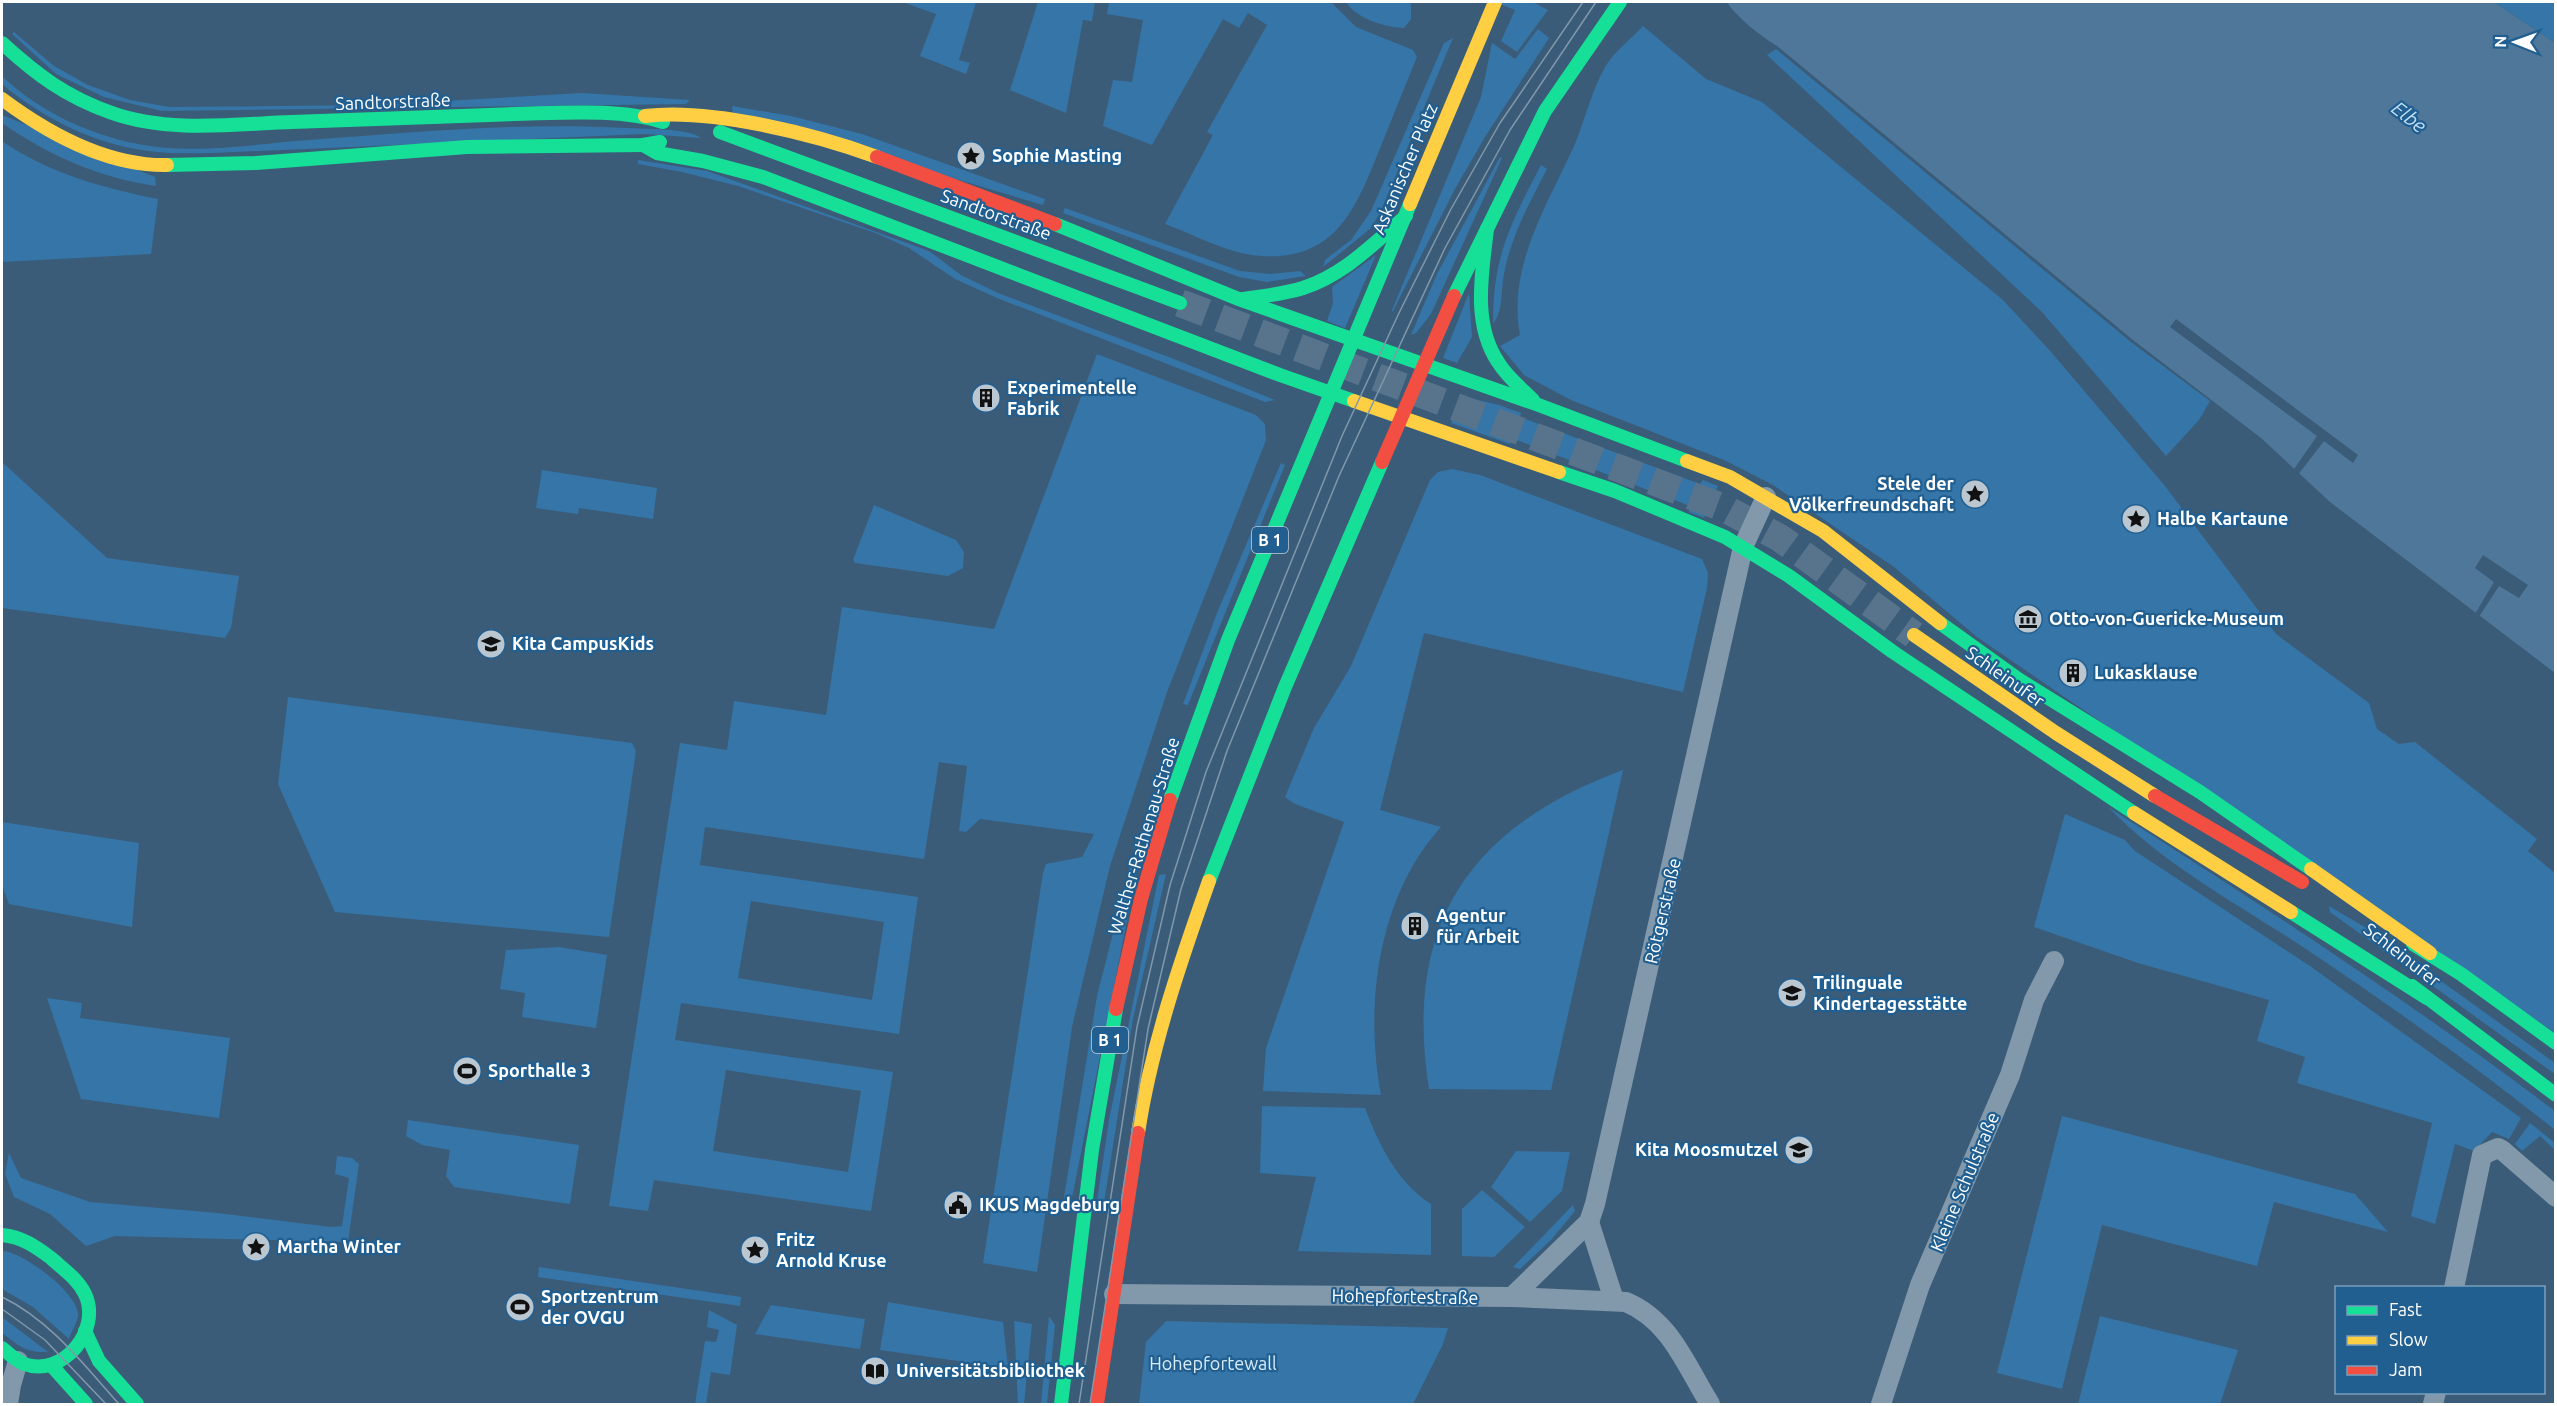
<svg xmlns="http://www.w3.org/2000/svg" width="2557" height="1406" viewBox="0 0 2557 1406" font-family="Ubuntu,sans-serif">
<style>
.green{fill:#3675a7;fill-rule:evenodd}
.water{fill:#4e779a}
.pier{fill:#3a5c78}
.lines{fill:none;stroke-linecap:round;stroke-linejoin:round}
.secondary-tunnel{stroke:#58748c;stroke-width:28;stroke-dasharray:28 14;stroke-linecap:butt}
.street{stroke:#8298ab;stroke-width:20}
.fast{stroke:#16e098;stroke-width:14}
.slow{stroke:#ffcf43;stroke-width:14}
.jam{stroke:#f24e42;stroke-width:14}
.tram{stroke:#8198ab;stroke-width:1.5}
.labels{text-anchor:middle;stroke-width:4.5;stroke-linejoin:round;paint-order:stroke}
.shield{fill:#215f91;stroke:#bccfde;stroke-width:1.5}
.shield-label{font-size:16px;font-weight:bold;fill:#fff}
.street-label{font-size:18px;fill:#fff;stroke:#215f91}
.poi-label{font-size:18px;font-weight:bold;fill:#fff;stroke:#215f91;text-anchor:start}
.park-label{font-size:18px;fill:#d8ebf9;stroke:#215f91}
.water-label{font-size:20px;font-style:italic;fill:#beddf4;stroke:#215f91}
</style>
<rect width="100%" height="100%" fill="#3a5c78"/>
<g class="green">
<path d="M902 2H976L959 60 970 63 966 74 920 56 936 14Z"/>
<path d="M1038 2H1095L1092 21 1083 20 1066 113 1010 90Z"/>
<path d="M1109 2H1331L1356 27 1413 50 1417 57C1405 86 1393 116 1381 146 1357 205 1338 261 1261 256 1229 254 1195 235 1165 224L1213 135 1207 132 1267 25 1248 13 1239 28 1223 19 1152 145 1103 126 1113 80 1132 82 1143 20 1107 14Z"/>
<path d="M1346 2H1411V19L1404 28C1384 27 1357 19 1346 2Z"/>
<path d="M1495 2H1533L1548 10 1517 52 1501 41 1515 10Z"/>
<path d="M2494 2H2555V43Z"/>
<path d="M1643 26 1706 79 1762 102 2003 300 2052 353 2165 486 2276 634 2369 703 2377 729 2399 744 2415 742 2537 839 2528 851 2555 873V1033L1977 637 1894 567 1773 485 1724 460 1571 400 1524 375 1500 346 1520 335C1507 266 1548 204 1575 144 1585 119 1592 90 1605 67 1614 52 1631 39 1643 26Z"/>
<path d="M1538 29 1549 38 1485 137 1455 189 1392 313V310L1481 97 1492 43 1515 59Z"/>
<path d="M14 32 54 66 88 85 130 100 169 107 374 105 582 93 690 100 686 104 162 111 104 97 56 74 12 34Z"/>
<path d="M1453 38 1380 213 1370 229 1323 267 1325 260 1351 240 1371 211 1444 43Z"/>
<path d="M1776 49 2131 342 2210 401 2199 420 2166 456 2042 312 1767 55Z"/>
<path d="M2 76C39 111 87 134 138 144 193 155 253 144 309 140 414 132 521 122 626 128 643 129 689 128 701 138L645 134 213 153C194 153 175 154 157 152 100 147 45 120 2 84Z"/>
<path d="M732 106 791 116 862 134 1045 199 1043 205 733 113Z"/>
<path d="M2 115 155 177 156 186C99 178 48 155 2 123Z"/>
<path d="M2 141C48 173 103 188 158 199L151 254 2 262Z"/>
<path d="M1500 157 1502 158 1431 314 1416 333 1411 335 1437 274Z"/>
<path d="M638 160 707 171 929 251 961 275 998 293 1174 359 1275 400 1265 402 997 298 955 279 909 248 878 234 738 186 682 172 638 164Z"/>
<path d="M1541 165 1547 169C1529 204 1511 236 1504 274 1501 288 1503 314 1493 323 1493 255 1511 223 1541 165Z"/>
<path d="M1065 208 1240 271 1270 274 1300 271 1306 276 1267 282 1239 277 1063 213Z"/>
<path d="M1376 255 1345 328 1327 321 1333 303 1332 287Z"/>
<path d="M1469 293 1472 337 1457 363 1443 358Z"/>
<path d="M1097 354 1256 415 1265 424 1266 440 1167 692 1110 866 1072 1027 1037 1272 983 1263 1043 873 1046 864 1082 857 1094 834 980 819 966 832 959 831 967 766 939 762 924 859 705 827 700 865 918 897 899 1034 681 1003 675 1040 893 1072 871 1211 654 1180 648 1211 609 1206 680 743 727 750 734 701 826 715 842 607 994 629ZM751 901 884 922 872 1000 738 978ZM726 1070 861 1091 848 1172 713 1151Z"/>
<path d="M1461 396 1499 405 1521 413 1520 417 1700 484 1703 480 1718 486 1704 518 1689 512 1690 506 1514 439 1510 444 1451 423Z"/>
<path d="M2 462 107 558 239 576 231 628 225 638 2 608Z"/>
<path d="M1281 463 1285 465 1188 705 1183 704 1217 613Z"/>
<path d="M1452 469 1480 475 1702 559 1708 573 1707 588 1683 692 1424 633 1380 810 1441 827C1378 896 1364 1005 1381 1095L1263 1091 1266 1048 1344 822 1295 804 1285 797 1314 728 1351 666 1430 480 1438 472Z"/>
<path d="M542 470 657 488 653 519 579 508 578 514 536 508Z"/>
<path d="M874 505 956 540 964 552 963 568 948 576 855 563 853 560Z"/>
<path d="M288 697 632 743 636 751 609 937 335 912 278 784Z"/>
<path d="M1623 770 1551 1090 1429 1089C1403 924 1469 827 1623 770Z"/>
<path d="M2108 807C2260 904 2411 1002 2555 1111V1130C2474 1065 2387 1003 2300 945 2234 902 2163 864 2108 807Z"/>
<path d="M2065 814 2125 840 2135 851 2310 966 2521 1118 2509 1139 2492 1132 2474 1151 2455 1144 2435 1224 2411 1216 2432 1123 2297 1083 2305 1057 2257 1041 2269 1000 2138 963 2034 927Z"/>
<path d="M2 822 139 843 132 927 9 904 2 885Z"/>
<path d="M1136 843 1142 845 1071 1203 1068 1204 1064 1197 1097 996Z"/>
<path d="M1166 874 1133 1019 1103 1209 1096 1208 1109 1120 1159 875Z"/>
<path d="M2329 906 2373 932 2555 1063V1074L2330 912Z"/>
<path d="M559 947 607 955 596 1028 522 1017 525 993 500 989 506 950Z"/>
<path d="M47 998 82 1003 80 1018 230 1038 219 1118 81 1099Z"/>
<path d="M1262 1106 1365 1108C1379 1145 1397 1182 1431 1204V1255L1298 1251 1316 1177 1260 1173Z"/>
<path d="M2062 1116 2355 1194 2388 1232 2274 1202 2257 1266 2102 1225 2062 1389 1997 1373Z"/>
<path d="M408 1120 579 1145 570 1204 454 1187 446 1176 450 1150 422 1145 406 1136Z"/>
<path d="M2530 1123 2555 1143V1150L2540 1136 2522 1151 2515 1144Z"/>
<path d="M1516 1151 1570 1152 1562 1191 1530 1222 1491 1187Z"/>
<path d="M9 1153 21 1178 90 1202 218 1213 331 1227 342 1226 349 1178 335 1174 337 1156 352 1158 359 1164 348 1242 115 1236 86 1246 50 1214 14 1197 5 1174Z"/>
<path d="M1482 1190 1525 1227 1494 1257 1462 1256V1209Z"/>
<path d="M1573 1205 1575 1211 1551 1240 1520 1269 1513 1267Z"/>
<path d="M2 1251C22 1251 80 1294 78 1316 77 1323 71 1332 69 1339L33 1307 2 1289Z"/>
<path d="M539 1267 741 1297 740 1306 538 1277Z"/>
<path d="M888 1302 1003 1322 1008 1368 880 1350Z"/>
<path d="M771 1305 865 1319 860 1349 755 1334Z"/>
<path d="M709 1310 737 1325 730 1375 711 1372 706 1404H695L705 1341 716 1342 719 1330 707 1327Z"/>
<path d="M1049 1316 1055 1325 1047 1404H1041Z"/>
<path d="M2100 1316 2238 1350 2220 1404H2078Z"/>
<path d="M2 1317 48 1352C26 1353 19 1346 2 1333Z"/>
<path d="M1014 1321 1032 1324 1024 1404H1018Z"/>
<path d="M1166 1321 1448 1328 1443 1344 1413 1404H1139L1146 1342Z"/>
</g>
<path class="water" d="M1727 2H2494L2555 43V673L2330 502 2261 438 2133 340 1777 46C1763 38 1734 15 1727 2Z"/>
<g class="pier">
<path d="M2176 319 2358 455 2353 463 2324 441 2297 476 2292 472 2317 436 2170 327Z"/>
<path d="M2483 555 2528 585 2519 598 2499 586 2479 617 2475 614 2494 582 2475 568Z"/>
</g>
<g class="lines">
<path class="secondary-tunnel" d="M1180 303 1724 508 1780 538 1914 635"/>
<g class="street">
<path d="M1589 1222 1614 1300"/>
<path d="M2454 1288 2482 1155 2498 1148 2502 1150 2556 1197"/>
<path d="M1114 1294 1512 1297 1626 1302C1671 1321 1686 1366 1710 1404"/>
<path d="M1512 1297 1589 1222 1595 1204 1743 547 1766 497"/>
<path d="M8 1404 11 1385 18 1361"/>
<path d="M1881 1404 1920 1285 2010 1075 2034 1000 2054 961"/>
<path d="M2433 1404 2436 1392"/>
</g>
<g class="fast">
<path d="M2 43C37 75 66 97 112 113 168 133 234 124 292 122 366 120 440 117 514 114 560 113 620 108 663 122"/>
<path d="M720 132 1180 303"/>
<path d="M643 145 657 153 703 161 763 177 1280 375 1354 401"/>
<path d="M167 165 256 163 467 147 643 145 660 142"/>
<path d="M1055 224 1241 300 1536 404 1687 461"/>
<path d="M1487 229C1482 273 1472 323 1498 362 1507 377 1521 388 1533 400"/>
<path d="M1454 296 1545 111 1620 2"/>
<path d="M1243 299C1263 296 1284 294 1303 288 1344 275 1374 243 1406 216"/>
<path d="M1559 472 1615 491 1725 537 1789 576 1893 652 2134 813"/>
<path d="M1940 623 2018 679 2200 792 2311 869"/>
<path d="M1170 800 1228 640 1410 204"/>
<path d="M1209 881 1285 687 1382 462"/>
<path d="M2291 912 2427 998"/>
<path d="M2413 944 2461 974 2556 1043"/>
<path d="M2412 986 2556 1095"/>
<path d="M2 1235C22 1237 35 1246 51 1258 63 1269 78 1279 85 1294 102 1330 63 1378 24 1364 16 1361 9 1354 2 1348"/>
<path d="M85 1331 99 1361 137 1404"/>
<path d="M52 1366 86 1404"/>
<path d="M1061 1404 1092 1150 1116 1009"/>
</g>
<g class="slow">
<path d="M2 99C49 134 107 166 167 165"/>
<path d="M645 116C711 108 815 134 877 157"/>
<path d="M1410 204 1495 2"/>
<path d="M1354 401 1559 472"/>
<path d="M1687 461 1730 477 1823 531 1940 623"/>
<path d="M1914 635 2056 733 2155 796"/>
<path d="M2134 813 2291 912"/>
<path d="M2311 869 2430 953"/>
<path d="M1138 1133C1151 1047 1180 963 1209 881"/>
</g>
<g class="jam">
<path d="M877 157 1055 224"/>
<path d="M1382 462 1454 296"/>
<path d="M2155 796 2302 882"/>
<path d="M1116 1009 1141 899 1170 800"/>
<path d="M1097 1404 1138 1133"/>
</g>
<g class="tram">
<path d="M2 1297C50 1320 84 1365 119 1404"/>
<path d="M2 1309 45 1340 106 1404"/>
<path d="M1079 1404 1137 1027 1170 885 1206 772 1342 436 1399 313 1451 209 1500 123 1583 2"/>
<path d="M1090 1404 1148 1029 1181 889 1227 751 1339 476 1445 248 1510 130 1596 2"/>
</g>
</g>
<defs>
<g id="sight-disc" transform="scale(1.5)"><circle r="9.5" fill="#bac6d0" stroke="#215f91"/><path d="M0-6L1.8-2.2L6-1.7L2.9 1.2L3.7 5.4L0 3.3L-3.7 5.4L-2.9 1.2L-6-1.7L-1.8-2.2Z" fill="#111"/></g>
<g id="building-disc" transform="scale(1.5)"><circle r="9.5" fill="#bac6d0" stroke="#215f91"/><path d="M-4-6H4V6H1V3H-1V6H-4ZM-2.5-4.3h1.7v1.8h-1.7ZM.8-4.3h1.7v1.8H.8ZM-2.5-1h1.7V.8h-1.7ZM.8-1h1.7V.8H.8Z" fill="#111"/></g>
<g id="museum-disc" transform="scale(1.5)"><circle r="9.5" fill="#bac6d0" stroke="#215f91"/><path d="M0-6L6-3V-2H-6V-3ZM-5-1h2V3h-2ZM-1-1h2V3h-2ZM3-1h2V3H3ZM-6 4H6V6H-6Z" fill="#111"/></g>
<g id="school-disc" transform="scale(1.5)"><circle r="9.5" fill="#bac6d0" stroke="#215f91"/><path d="M0-5L7-2L0 1L-7-2ZM-4 1L0 2.5L4 1V4Q0 6-4 4Z" fill="#111"/></g>
<g id="stadium-disc" transform="scale(1.5)"><circle r="9.5" fill="#bac6d0" stroke="#215f91"/><path d="M0-5a6.5 5 0 1 0 0 10a6.5 5 0 1 0 0-10ZM-3.5-1.8h7v3.6h-7Z" fill="#111"/></g>
<g id="civic-disc" transform="scale(1.5)"><circle r="9.5" fill="#bac6d0" stroke="#215f91"/><path d="M-.6-6.5H3V-4.5H.6V-3L4-1V1h2V6H-6V1h2V-1L-.6-3ZM-1.2 2.5V6h2.4V2.5Z" fill="#111"/></g>
<g id="library-disc" transform="scale(1.5)"><circle r="9.5" fill="#bac6d0" stroke="#215f91"/><path d="M-6-4Q-3-5.5-.7-3.5V5Q-3 3-6 4ZM6-4Q3-5.5 .7-3.5V5Q3 3 6 4Z" fill="#111"/></g>
</defs>
<g fill-rule="evenodd">
<use href="#sight-disc" x="971" y="156"/>
<use href="#building-disc" x="986" y="398"/>
<use href="#sight-disc" x="1975" y="494"/>
<use href="#sight-disc" x="2136" y="519"/>
<use href="#museum-disc" x="2028" y="619"/>
<use href="#school-disc" x="491" y="644"/>
<use href="#building-disc" x="2073" y="673"/>
<use href="#building-disc" x="1415" y="926"/>
<use href="#school-disc" x="1792" y="993"/>
<use href="#stadium-disc" x="467" y="1071"/>
<use href="#school-disc" x="1799" y="1150"/>
<use href="#civic-disc" x="958" y="1205"/>
<use href="#sight-disc" x="256" y="1247"/>
<use href="#sight-disc" x="755" y="1250"/>
<use href="#stadium-disc" x="520" y="1307"/>
<use href="#library-disc" x="875" y="1371"/>
</g>
<g class="labels">
<g class="shield">
<rect x="1252" y="527" width="36" height="26" rx="4.5"/>
<rect x="1092" y="1027" width="36" height="26" rx="4.5"/>
</g>
<g class="shield-label">
<text x="1270" y="546">B 1</text>
<text x="1110" y="1046">B 1</text>
</g>
<g class="street-label">
<text transform="translate(393 102) rotate(-2)" y="6">Sandtorstraße</text>
<text transform="translate(1405 169) rotate(-67)" y="6">Askanischer Platz</text>
<text transform="translate(996 215) rotate(20)" y="6">Sandtorstraße</text>
<text transform="translate(2005 677) rotate(35)" y="6">Schleinufer</text>
<text transform="translate(1144 836) rotate(-73)" y="6">Walther-Rathenau-Straße</text>
<text transform="translate(1663 911) rotate(-77)" y="6">Rötgerstraße</text>
<text transform="translate(2402 955) rotate(38)" y="6">Schleinufer</text>
<text transform="translate(1965 1182) rotate(-67)" y="6">Kleine Schulstraße</text>
<text transform="translate(1405 1297) rotate(1)" y="6">Hohepfortestraße</text>
</g>
<g class="poi-label">
<text x="992" y="162">Sophie Masting</text>
<text x="1007" y="394">Experimentelle<tspan x="1007" dy="21">Fabrik</tspan></text>
<text x="1954" y="490" text-anchor="end">Stele der<tspan x="1954" dy="21">Völkerfreundschaft</tspan></text>
<text x="2157" y="525">Halbe Kartaune</text>
<text x="2049" y="625">Otto-von-Guericke-Museum</text>
<text x="512" y="650">Kita CampusKids</text>
<text x="2094" y="679">Lukasklause</text>
<text x="1436" y="922">Agentur<tspan x="1436" dy="21">für Arbeit</tspan></text>
<text x="1813" y="989">Trilinguale<tspan x="1813" dy="21">Kindertagesstätte</tspan></text>
<text x="488" y="1077">Sporthalle 3</text>
<text x="1778" y="1156" text-anchor="end">Kita Moosmutzel</text>
<text x="979" y="1211">IKUS Magdeburg</text>
<text x="776" y="1246">Fritz<tspan x="776" dy="21">Arnold Kruse</tspan></text>
<text x="277" y="1253">Martha Winter</text>
<text x="541" y="1303">Sportzentrum<tspan x="541" dy="21">der OVGU</tspan></text>
<text x="896" y="1377">Universitätsbibliothek</text>
</g>
<g class="park-label">
<text x="1213" y="1370">Hohepfortewall</text>
</g>
<g class="water-label">
<text transform="translate(2409 117) rotate(38)" y="7">Elbe</text>
</g>
</g>
<rect width="2557" height="1406" fill="none" stroke="#ffffff" stroke-width="6"/>
<rect x="2335" y="1286" width="210" height="108" fill="#215f91" stroke="#7a9fbd" stroke-width="1.5"/>
<rect x="2347" y="1306" width="30" height="9" fill="#16e098" stroke="#7a9fbd" stroke-width="1.5"/>
<text x="2389" y="1316" font-size="18" fill="#ffffff">Fast</text>
<rect x="2347" y="1336" width="30" height="9" fill="#ffcf43" stroke="#7a9fbd" stroke-width="1.5"/>
<text x="2389" y="1346" font-size="18" fill="#ffffff">Slow</text>
<rect x="2347" y="1366" width="30" height="9" fill="#f24e42" stroke="#7a9fbd" stroke-width="1.5"/>
<text x="2389" y="1376" font-size="18" fill="#ffffff">Jam</text>
<g transform="translate(2515 42) rotate(271)" stroke="#215f91" stroke-width="4.5" paint-order="stroke">
<path d="M0-4.5L10 22L0 15L-10 22Z" fill="#ffffff"/>
<text y="-9" font-size="16" font-weight="bold" text-anchor="middle" fill="#ffffff">N</text>
</g>
</svg>
